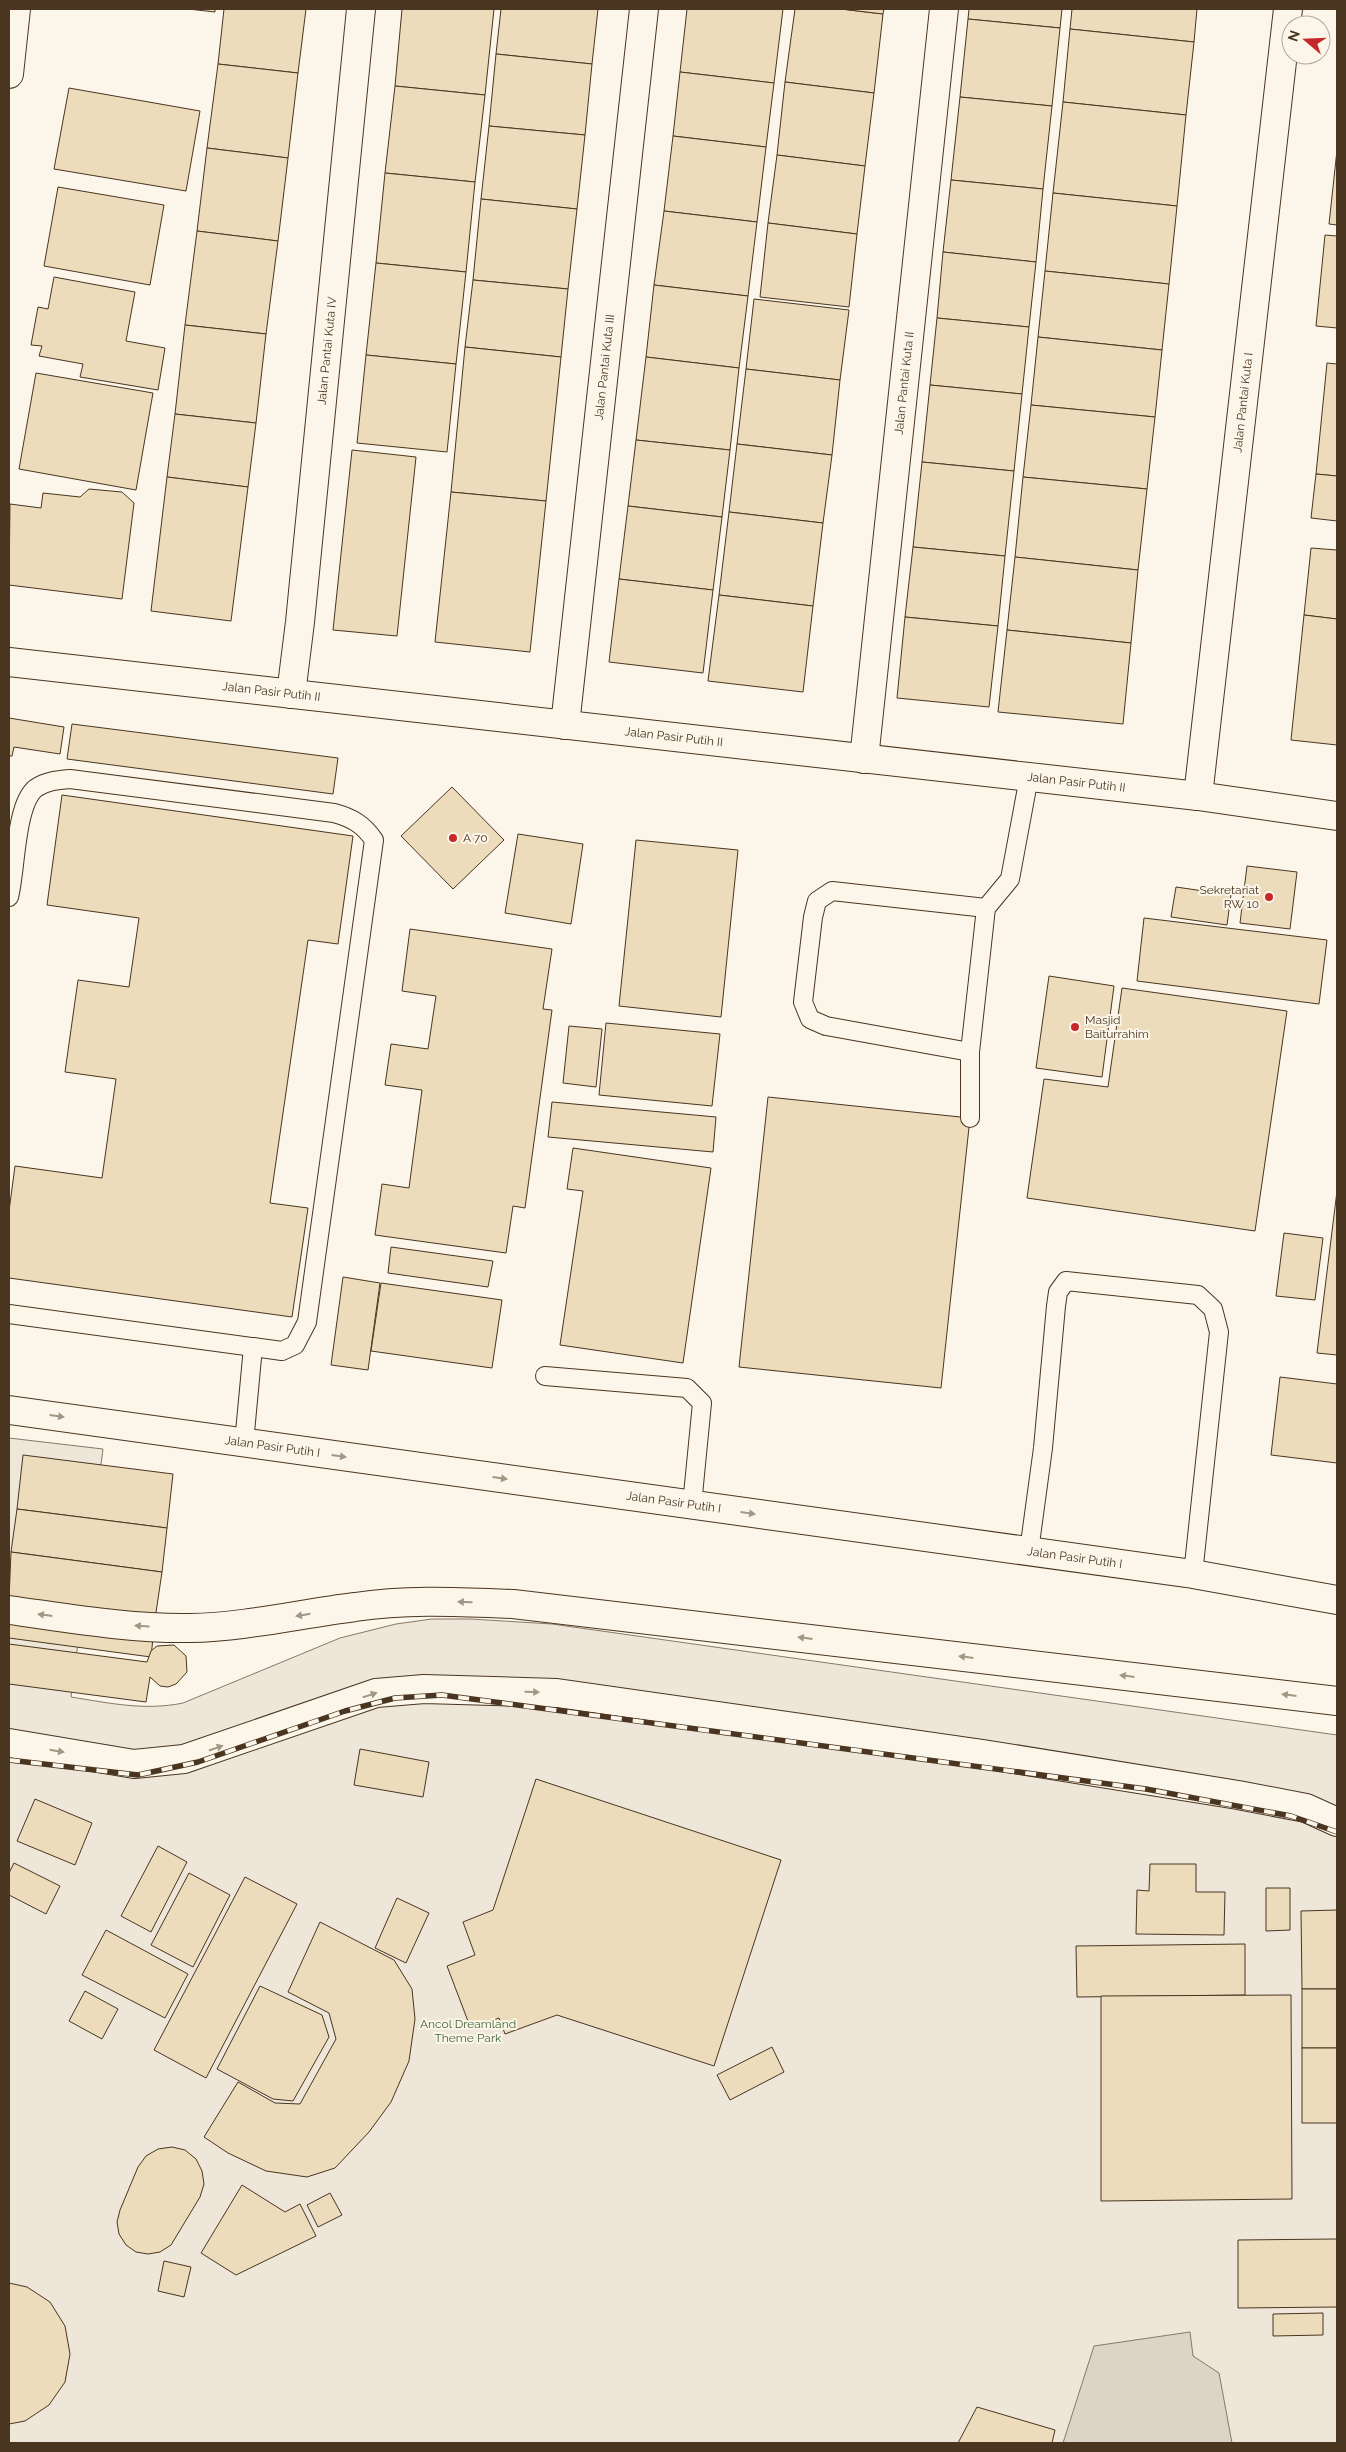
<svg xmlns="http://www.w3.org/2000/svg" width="1346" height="2452" viewBox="0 0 1346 2452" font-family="Raleway,sans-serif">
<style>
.green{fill:#ede6d9;stroke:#887966}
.water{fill:#dcd4c6;stroke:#887966}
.building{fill:#ecdcbc;stroke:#4a3520}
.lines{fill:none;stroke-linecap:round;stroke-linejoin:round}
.lane-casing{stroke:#4a3520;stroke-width:20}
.street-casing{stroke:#4a3520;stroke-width:30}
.secondary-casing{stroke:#4a3520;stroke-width:30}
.lane{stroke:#fbf6e9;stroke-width:18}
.street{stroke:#fbf6e9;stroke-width:28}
.secondary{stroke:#fbf6e9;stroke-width:28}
.rail-casing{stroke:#4a3520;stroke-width:5.5}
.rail{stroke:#fbf6e9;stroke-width:4;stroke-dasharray:11;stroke-linecap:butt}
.oneway{fill:#a29684}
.poi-dot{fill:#c62828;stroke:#fbf6e9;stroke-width:2}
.labels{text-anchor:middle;stroke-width:4;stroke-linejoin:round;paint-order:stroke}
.street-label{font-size:12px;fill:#4a3520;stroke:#fbf6e9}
.poi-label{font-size:12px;fill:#4a3520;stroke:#fbf6e9;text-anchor:start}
.park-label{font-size:12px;fill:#436837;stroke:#fbf6e9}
</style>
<rect width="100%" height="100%" fill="#fbf6e9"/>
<path class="green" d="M9 1438 103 1449 71 1697C109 1703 145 1711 183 1703L340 1638 396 1624 432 1619H471L552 1624 1337 1735V2443H9Z"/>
<path class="water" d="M1190 2332 1193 2356 1219 2373 1232 2443H1063L1094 2346Z"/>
<g class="building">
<path d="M188 9H215V12Z"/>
<path d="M224 9H306L298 73 218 64Z"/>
<path d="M402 9H494L485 95 395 86Z"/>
<path d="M501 9H598L592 64 496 54Z"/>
<path d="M687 9H783L774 83 680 72Z"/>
<path d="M795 9H841L883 14 874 93 785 82Z"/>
<path d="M841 9H884L883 14Z"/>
<path d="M969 9H1062L1060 28 968 19Z"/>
<path d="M1072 9H1197L1194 42 1070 29Z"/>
<path d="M968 19 1060 28 1052 106 960 97Z"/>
<path d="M1070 29 1194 42 1186 115 1063 102Z"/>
<path d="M496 54 592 64 585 135 489 126Z"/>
<path d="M218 64 298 73 288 158 207 148Z"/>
<path d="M680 72 774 83 766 147 673 136Z"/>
<path d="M785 82 874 93 865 166 777 155Z"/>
<path d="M395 86 485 95 475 182 385 173Z"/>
<path d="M69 88 200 111 186 191 54 169Z"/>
<path d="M960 97 1052 106 1043 189 951 180Z"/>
<path d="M1063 102 1186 115 1177 206 1053 193Z"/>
<path d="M489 126 585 135 577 209 481 199Z"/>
<path d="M673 136 766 147 757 222 664 211Z"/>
<path d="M207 148 288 158 278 241 197 231Z"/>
<path d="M1337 150V225L1329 224Z"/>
<path d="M777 155 865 166 857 234 768 223Z"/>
<path d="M385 173 475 182 466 272 376 263Z"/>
<path d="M951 180 1043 189 1036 262 943 252Z"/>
<path d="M58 187 164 205 150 285 44 266Z"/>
<path d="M1053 193 1177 206 1169 284 1045 271Z"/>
<path d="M481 199 577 209 568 289 473 280Z"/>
<path d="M664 211 757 222 748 296 654 285Z"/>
<path d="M768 223 857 234 849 307 760 297Z"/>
<path d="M197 231 278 241 266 334 185 325Z"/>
<path d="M1325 235 1337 236V328L1316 326Z"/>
<path d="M943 252 1036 262 1029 327 937 318Z"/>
<path d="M376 263 466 272 456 364 366 355Z"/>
<path d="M1045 271 1169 284 1162 350 1038 337Z"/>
<path d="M54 277 135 292 126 341 165 348 158 390 80 377 83 364 39 356 42 346 31 345 38 307 48 309Z"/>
<path d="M473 280 568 289 561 357 465 347Z"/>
<path d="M654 285 748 296 739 368 646 357Z"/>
<path d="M754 299 849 310 840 380 746 369Z"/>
<path d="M937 318 1029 327 1022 394 930 385Z"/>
<path d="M185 325 266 334 256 423 175 414Z"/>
<path d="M1038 337 1162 350 1155 417 1031 405Z"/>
<path d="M465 347 561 357 546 501 451 492Z"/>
<path d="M366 355 456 364 447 452 357 443Z"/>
<path d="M646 357 739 368 730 450 636 440Z"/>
<path d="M1327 363 1337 364V476L1316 474Z"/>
<path d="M746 369 840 380 832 455 737 444Z"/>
<path d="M36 373 153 393 136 490 19 469Z"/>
<path d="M930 385 1022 394 1014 471 922 462Z"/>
<path d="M1031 405 1155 417 1147 489 1023 477Z"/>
<path d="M175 414 256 423 248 487 167 477Z"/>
<path d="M636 440 730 450 722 517 628 506Z"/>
<path d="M737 444 832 455 823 523 729 512Z"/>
<path d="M352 450 416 457 397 636 333 630Z"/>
<path d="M922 462 1014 471 1005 556 913 547Z"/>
<path d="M1316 474 1337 476V521L1311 518Z"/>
<path d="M167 477 248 487 231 621 151 611Z"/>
<path d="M1023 477 1147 489 1138 570 1015 557Z"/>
<path d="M89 489 122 492 134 503 122 599 9 585 10 504 41 508 43 493 80 497Z"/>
<path d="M451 492 546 501 530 652 435 642Z"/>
<path d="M628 506 722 517 713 590 619 579Z"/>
<path d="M729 512 823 523 813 606 719 595Z"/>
<path d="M913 547 1005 556 998 626 905 617Z"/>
<path d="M1311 548 1337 550V619L1304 615Z"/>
<path d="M1015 557 1138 570 1131 643 1007 630Z"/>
<path d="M619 579 713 590 703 673 609 662Z"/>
<path d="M719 595 813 606 803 692 708 681Z"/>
<path d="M1304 615 1337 619V745L1291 740Z"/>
<path d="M905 617 998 626 989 707 897 698Z"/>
<path d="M1007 630 1131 643 1123 724 998 712Z"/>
<path d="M9 718 64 727 60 754 14 747 12 756H9Z"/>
<path d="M72 724 338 758 333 794 67 759Z"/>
<path d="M452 787 504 840 453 889 401 836Z"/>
<path d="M62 795 353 836 338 944 308 940 270 1203 308 1208 292 1317 9 1278V1211L15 1166 102 1178 116 1079 65 1072 78 980 129 987 139 918 47 905Z"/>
<path d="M518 834 583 844 571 924 505 913Z"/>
<path d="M636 840 738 850 721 1017 619 1006Z"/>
<path d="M1247 866 1297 872 1290 929 1240 923Z"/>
<path d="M1176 887 1231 895 1227 925 1171 917Z"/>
<path d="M1144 918 1327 940 1319 1004 1137 981Z"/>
<path d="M410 929 552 949 543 1009 552 1010 525 1208 513 1206 506 1253 375 1235 382 1184 409 1188 422 1090 385 1085 391 1044 428 1049 436 996 402 991Z"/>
<path d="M1049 976 1114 986 1102 1077 1036 1068Z"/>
<path d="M1122 988 1287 1011 1255 1231 1027 1198 1044 1079 1108 1087Z"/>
<path d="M606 1023 720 1034 712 1106 599 1095Z"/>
<path d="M569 1026 602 1029 596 1087 563 1083Z"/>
<path d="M768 1097 970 1118 941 1388 739 1367Z"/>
<path d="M552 1102 716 1117 713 1152 548 1137Z"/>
<path d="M573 1148 711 1168 683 1363 560 1345 583 1191 567 1189Z"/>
<path d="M1337 1191V1355L1317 1353Z"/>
<path d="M1284 1233 1323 1238 1315 1300 1276 1296Z"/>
<path d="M391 1247 493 1261 488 1287 388 1273Z"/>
<path d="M343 1277 380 1283 368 1370 331 1365Z"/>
<path d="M381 1283 502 1300 492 1368 371 1351Z"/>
<path d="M1280 1377 1337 1384V1463L1271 1455Z"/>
<path d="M23 1455 173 1474 167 1528 17 1509Z"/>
<path d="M17 1509 167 1528 162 1572 11 1552Z"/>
<path d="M11 1552 162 1572 155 1619 9 1600Z"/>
<path d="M9 1600 155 1619 151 1657 9 1638Z"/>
<path d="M9 1644 147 1662 151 1651 157 1646 174 1645 186 1656 187 1672 176 1684 168 1687 160 1686 150 1677 146 1702 9 1684Z"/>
<path d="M360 1749 429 1762 423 1797 354 1785Z"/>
<path d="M536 1779 781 1860 714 2066 557 2015 505 2034 499 2018 471 2029 447 1966 475 1955 463 1922 493 1910Z"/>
<path d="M35 1799 92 1823 75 1865 17 1841Z"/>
<path d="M158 1846 187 1862 151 1932 121 1916Z"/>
<path d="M14 1863 60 1886 46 1914 9 1895V1873Z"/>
<path d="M1150 1864H1196V1892H1225L1224 1935 1136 1934 1137 1890 1149 1891Z"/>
<path d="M189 1873 230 1895 193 1967 151 1945Z"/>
<path d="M245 1877 297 1904 206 2078 154 2050Z"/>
<path d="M1266 1888H1290V1930L1266 1931Z"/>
<path d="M397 1898 429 1913 406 1963 375 1948Z"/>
<path d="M1337 1910V1989H1302L1301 1911Z"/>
<path d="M320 1922 394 1960 412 1989 415 2019 409 2061 391 2102 369 2132 335 2168 307 2177 266 2171 228 2153 204 2137 238 2082 275 2103 300 2104 336 2039 329 2013 288 1992Z"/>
<path d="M106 1930 188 1974 165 2018 82 1975Z"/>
<path d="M1245 1944V1995L1077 1997 1076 1946Z"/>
<path d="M260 1986 322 2015 329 2037 293 2101 273 2099 217 2069Z"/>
<rect x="1302" y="1989" width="35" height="59"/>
<path d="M85 1991 118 2009 102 2039 69 2021Z"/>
<path d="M1291 1995 1292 2199 1101 2201V1996Z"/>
<path d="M772 2047 784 2072 730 2100 717 2075Z"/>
<rect x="1302" y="2048" width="35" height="75"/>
<path d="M172 2147 185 2150 196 2159 202 2171 204 2184 200 2197 171 2245 160 2252 148 2254 136 2252 126 2245 119 2234 117 2222 120 2210 138 2167 146 2156 158 2149Z"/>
<path d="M242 2185 285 2212 300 2204 316 2236 236 2275 201 2253Z"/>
<path d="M330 2193 342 2215 318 2227 307 2205Z"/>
<path d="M1337 2239V2307L1238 2308V2240Z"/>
<path d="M164 2261 191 2267 184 2297 158 2291Z"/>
<path d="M9 2283 27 2287 50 2302 65 2326 70 2354 65 2382 49 2405 25 2421 9 2424Z"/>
<path d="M1323 2313V2335L1273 2336V2314Z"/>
<path d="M977 2407 1055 2430 1052 2443H958Z"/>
</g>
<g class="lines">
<g class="lane-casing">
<g id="lane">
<path d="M9 897C16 871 15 804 36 788 46 781 58 780 70 779L334 813C352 818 363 824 374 840L307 1322 295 1345 282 1351 9 1314"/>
<path d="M970 1052 826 1026 810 1019 803 1002 813 917 817 901 832 891 986 908"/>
<path d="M970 1118V1052L986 908 1010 879 1029 777"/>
<path d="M545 1376 687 1388 702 1403 692 1505"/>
<path d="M244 1443 253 1347"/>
<path d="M1029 1551 1043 1448 1056 1306 1058 1292 1066 1281 1198 1295 1213 1309 1219 1332 1193 1574"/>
</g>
</g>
<g class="street-casing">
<g id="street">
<path d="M9 74 16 9"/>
<path id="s1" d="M9 662 1198 796 1337 816"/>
<path id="s2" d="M291 694 300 622 361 9"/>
<path id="s3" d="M565 725 644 9"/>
<path id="s4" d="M864 759 944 9"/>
<path id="s5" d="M1198 796 1288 9"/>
<path d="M9 1743 134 1764 184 1759 376 1693 424 1689 557 1693 983 1754 1238 1795 1306 1808 1337 1822"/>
</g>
</g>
<g class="secondary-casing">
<g id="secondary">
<path id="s6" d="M9 1410 1193 1574 1337 1600"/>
<path d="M9 1610C68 1618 129 1629 190 1628 245 1627 299 1614 355 1607 408 1599 460 1602 513 1604L1337 1701"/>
</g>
</g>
<use href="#lane" class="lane"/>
<use href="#street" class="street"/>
<use href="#secondary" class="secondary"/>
<g class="rail-casing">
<path id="rail" d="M9 1760 138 1775 198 1762 345 1711 395 1698 442 1695 1146 1789 1291 1816 1337 1832"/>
</g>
<use href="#rail" class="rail"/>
</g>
<defs><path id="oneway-solid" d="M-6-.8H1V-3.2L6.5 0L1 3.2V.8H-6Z" transform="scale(1.25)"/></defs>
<g class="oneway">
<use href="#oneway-solid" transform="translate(57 1416) rotate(8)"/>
<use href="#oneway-solid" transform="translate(339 1456) rotate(8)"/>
<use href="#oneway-solid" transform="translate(500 1478) rotate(8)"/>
<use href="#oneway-solid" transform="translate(748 1513) rotate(8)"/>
<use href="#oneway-solid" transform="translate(465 1602) rotate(-178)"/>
<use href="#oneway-solid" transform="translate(45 1615) rotate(-173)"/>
<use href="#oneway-solid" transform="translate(303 1615) rotate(171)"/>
<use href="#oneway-solid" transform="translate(142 1626) rotate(-177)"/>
<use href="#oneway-solid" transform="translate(805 1638) rotate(-173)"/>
<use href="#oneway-solid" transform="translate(966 1657) rotate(-173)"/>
<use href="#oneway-solid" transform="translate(1127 1676) rotate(-173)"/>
<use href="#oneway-solid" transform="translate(532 1692) rotate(2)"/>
<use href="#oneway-solid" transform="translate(370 1695) rotate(-18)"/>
<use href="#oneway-solid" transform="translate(1289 1695) rotate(-173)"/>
<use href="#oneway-solid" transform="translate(216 1748) rotate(-19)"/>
<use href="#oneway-solid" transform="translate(57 1751) rotate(9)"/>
</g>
<g class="poi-dot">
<circle cx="453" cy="838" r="5"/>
<circle cx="1269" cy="897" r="5"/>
<circle cx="1075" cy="1027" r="5"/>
</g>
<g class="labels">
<g class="street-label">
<text dy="4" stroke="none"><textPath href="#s2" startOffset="345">Jalan Pantai Kuta IV</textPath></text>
<text dy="4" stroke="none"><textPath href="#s3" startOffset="360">Jalan Pantai Kuta III</textPath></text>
<text dy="4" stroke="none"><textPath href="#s4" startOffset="378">Jalan Pantai Kuta II</textPath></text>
<text dy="4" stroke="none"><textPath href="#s5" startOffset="396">Jalan Pantai Kuta I</textPath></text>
<text dy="4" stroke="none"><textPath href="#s1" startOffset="264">Jalan Pasir Putih II</textPath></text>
<text dy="4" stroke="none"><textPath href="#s1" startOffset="669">Jalan Pasir Putih II</textPath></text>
<text dy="4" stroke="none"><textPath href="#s1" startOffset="1074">Jalan Pasir Putih II</textPath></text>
<text dy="4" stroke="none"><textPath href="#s6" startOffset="266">Jalan Pasir Putih I</textPath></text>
<text dy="4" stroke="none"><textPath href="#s6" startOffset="671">Jalan Pasir Putih I</textPath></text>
<text dy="4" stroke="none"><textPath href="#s6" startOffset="1076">Jalan Pasir Putih I</textPath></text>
</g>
<g class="poi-label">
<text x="463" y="842">A 70</text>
<text x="1259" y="894" text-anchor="end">Sekretariat<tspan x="1259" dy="14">RW 10</tspan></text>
<text x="1085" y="1024">Masjid<tspan x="1085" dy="14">Baiturrahim</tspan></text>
</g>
<g class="park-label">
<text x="468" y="2028">Ancol Dreamland<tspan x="468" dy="14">Theme Park</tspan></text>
</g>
</g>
<rect width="1346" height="2452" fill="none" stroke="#4a3520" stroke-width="20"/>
<g transform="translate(1306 40) rotate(289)"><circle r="24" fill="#fbf6e9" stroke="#b4a999"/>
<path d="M0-4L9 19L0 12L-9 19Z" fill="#c62828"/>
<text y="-8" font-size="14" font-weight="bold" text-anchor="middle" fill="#4a3520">N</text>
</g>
</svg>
